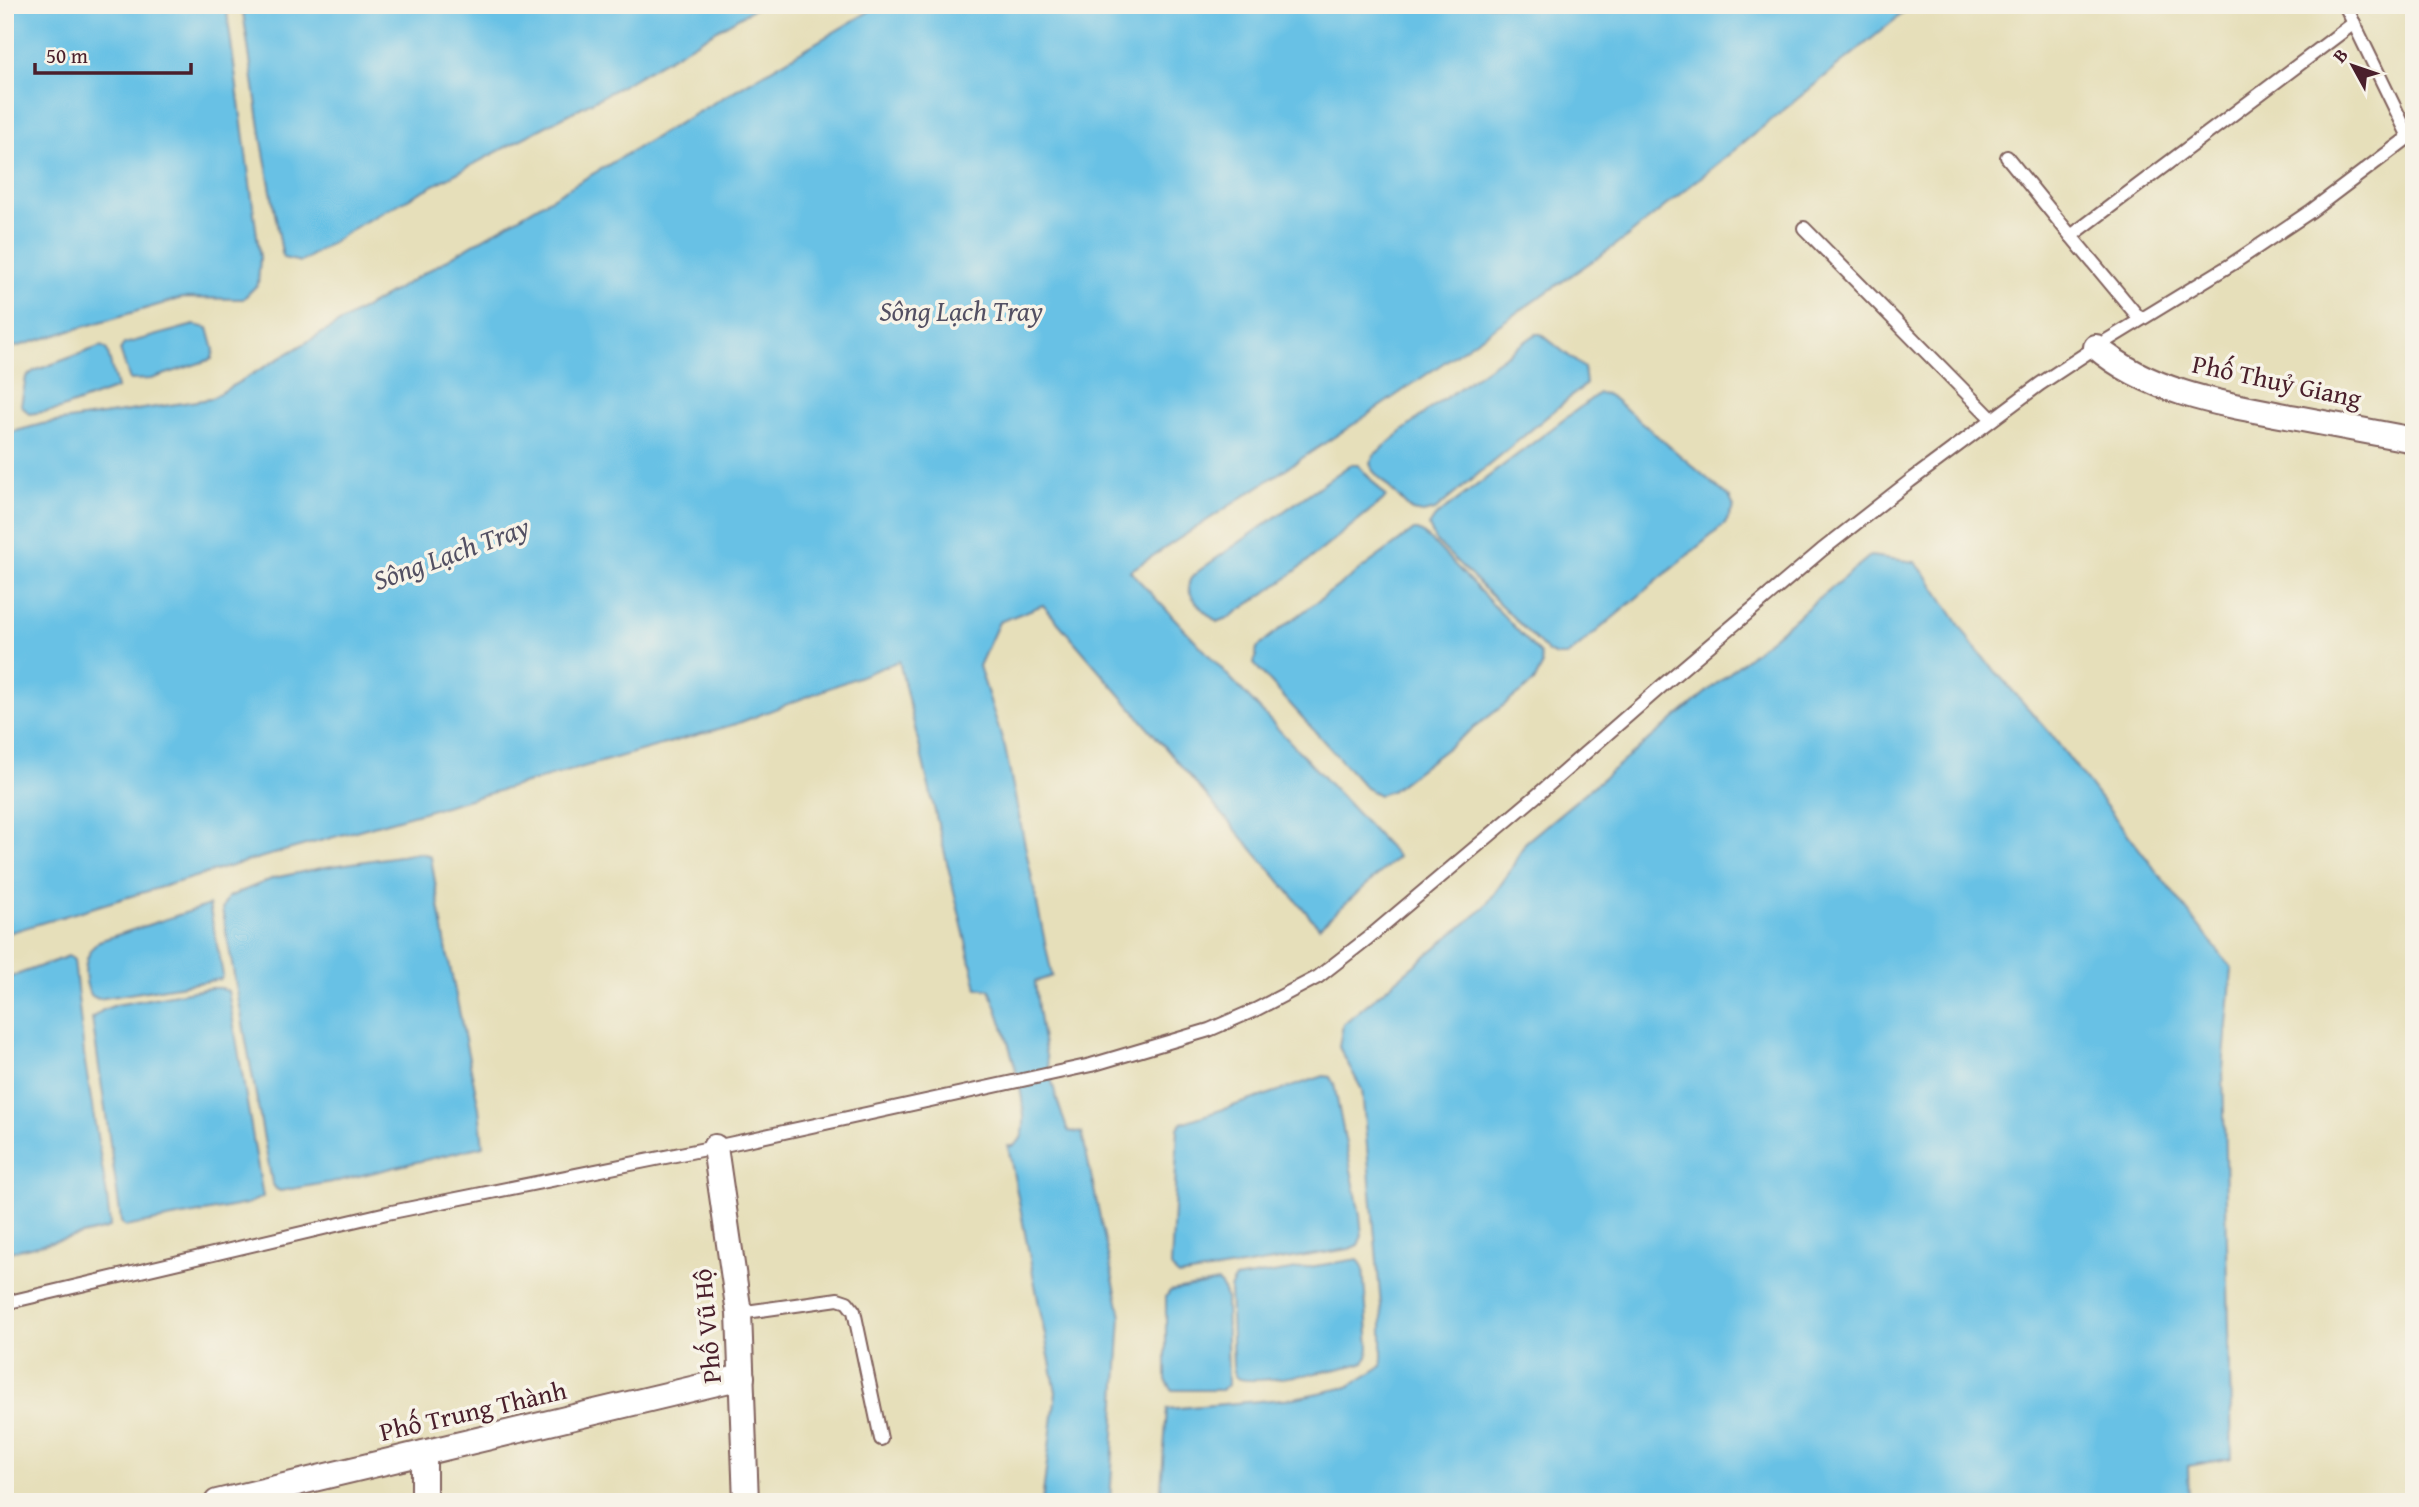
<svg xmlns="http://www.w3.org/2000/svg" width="2419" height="1507" viewBox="0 0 2419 1507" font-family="'Gentium Book Plus',serif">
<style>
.water{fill:#68c1e5;stroke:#597088;stroke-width:2}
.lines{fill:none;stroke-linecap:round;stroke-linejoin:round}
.lane-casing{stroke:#81625d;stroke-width:16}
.street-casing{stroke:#81625d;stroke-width:28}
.lane{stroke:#fff;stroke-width:12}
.street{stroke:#fff;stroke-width:24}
.labels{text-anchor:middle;stroke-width:7;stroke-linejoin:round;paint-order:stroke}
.street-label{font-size:26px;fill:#4a1f2b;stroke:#f7f3e8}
.water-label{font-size:28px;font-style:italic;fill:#535063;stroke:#f7f3e8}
</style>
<rect width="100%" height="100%" fill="#f7f3e8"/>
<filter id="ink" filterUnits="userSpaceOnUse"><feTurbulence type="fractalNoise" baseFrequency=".0143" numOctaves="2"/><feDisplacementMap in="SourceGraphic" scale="14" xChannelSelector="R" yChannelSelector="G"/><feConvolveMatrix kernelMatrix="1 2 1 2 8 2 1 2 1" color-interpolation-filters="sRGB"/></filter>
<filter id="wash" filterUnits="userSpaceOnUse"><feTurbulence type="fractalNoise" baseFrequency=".00686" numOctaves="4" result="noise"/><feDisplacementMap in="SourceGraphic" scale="28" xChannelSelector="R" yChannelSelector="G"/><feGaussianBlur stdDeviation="1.57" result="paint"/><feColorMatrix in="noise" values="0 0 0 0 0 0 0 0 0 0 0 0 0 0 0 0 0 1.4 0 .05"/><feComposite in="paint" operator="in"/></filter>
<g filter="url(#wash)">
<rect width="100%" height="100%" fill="#e6dfba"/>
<g class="water">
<path d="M5 5H226L260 258 258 284 243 299 182 298 5 350Z"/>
<path d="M242 5H760L618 88 364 222 301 262 283 258 262 141Z"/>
<path d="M880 5H1913L1626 238 1357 422 1130 571 1398 857 1319 927 1043 605 999 622 979 666 1005 748 1052 976 1035 982C1040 1033 1049 1083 1068 1131L1082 1133 1121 1316 1110 1502H1042L1056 1392 1008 1146H1013C1016 1144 1019 1142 1021 1138 1034 1111 1001 1019 990 990L977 988 899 661 736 724 238 864 5 934V434L42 424 210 399Z"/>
<path d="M194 325 208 328 214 350 212 359 151 379 130 380 120 350 124 344Z"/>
<path d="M1536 334H1541L1584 368 1586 384 1435 510 1423 513 1412 511 1373 471 1370 463 1374 455 1427 411Z"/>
<path d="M101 346 107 350 117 388 57 410 29 414 21 405 26 377 34 371Z"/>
<path d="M1599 393 1606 394 1614 399 1730 498 1734 507 1725 524 1567 656H1556L1548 652 1435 540 1429 526 1435 517Z"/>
<path d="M1350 465H1358L1386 496 1383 500 1287 578 1228 618 1217 622C1207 614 1183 595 1190 580 1193 574 1202 569 1207 565Z"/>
<path d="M1414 530H1418L1434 543 1540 654 1542 666 1534 682 1391 791 1379 795 1366 788 1254 664 1257 648 1268 638Z"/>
<path d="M1870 556 1915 562 1930 580 1973 646 2049 732 2232 969 2223 1069 2232 1458 2188 1466 2189 1502H1160L1167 1409 1294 1398 1348 1387 1382 1366V1318L1362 1090 1339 1047 1343 1024 1484 908 1509 873 1525 843Z"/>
<path d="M419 853 428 855 431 858 446 947 479 1108 483 1146 338 1181 280 1191 276 1189 272 1183 222 909 228 897 274 878 326 867Z"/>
<path d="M209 905 223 975 221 979 98 999 90 995C82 975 83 955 99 941Z"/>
<path d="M69 956 74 960 85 1063 107 1197 110 1226 106 1229 5 1253V979Z"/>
<path d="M210 988H221L228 991 263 1197 247 1204 125 1227 121 1222 120 1213 92 1018 103 1010 116 1005Z"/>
<path d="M1324 1076 1330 1077 1334 1084 1360 1215 1362 1236 1358 1245 1349 1249 1178 1276 1171 1267 1178 1128 1181 1123Z"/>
<path d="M1358 1259 1363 1267 1369 1347 1368 1357 1364 1362C1346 1369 1248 1387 1235 1377L1233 1365 1230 1289 1235 1279Z"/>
<path d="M1218 1282 1222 1287 1226 1297 1228 1385 1222 1390H1172L1166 1380V1297L1170 1291Z"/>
</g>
</g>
<g filter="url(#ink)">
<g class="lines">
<g class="lane-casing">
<g id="lane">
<path d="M2345 5 2409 137"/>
<path d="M2007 157 2071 236"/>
<path d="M1804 228 1992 419"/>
<path d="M2140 319 2071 236 2354 23"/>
<path d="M5 1303 387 1213 715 1147 1091 1065 1209 1030 1257 1009 1318 977 1368 938 1535 797 1663 685 1822 550 1910 481 2040 384 2096 347 2232 264 2311 211 2414 133"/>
<path d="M739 1313 838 1299 847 1302 854 1311 881 1439"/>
</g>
</g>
<g class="street-casing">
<g id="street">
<path d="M2096 347C2151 394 2227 405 2297 418 2336 425 2375 433 2414 440"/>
<path d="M715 1147 739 1313 746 1502"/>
<path d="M217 1502 742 1377"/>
<path d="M424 1502V1453"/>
</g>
</g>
<use href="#lane" class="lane"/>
<use href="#street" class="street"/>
</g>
</g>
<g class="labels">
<g class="street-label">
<text transform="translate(2277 381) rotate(12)" y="9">Phố Thuỷ Giang</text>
<text transform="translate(707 1326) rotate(-95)" y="9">Phố Vũ Hộ</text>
<text transform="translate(473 1411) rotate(-13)" y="9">Phố Trung Thành</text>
</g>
<g class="water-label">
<text x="961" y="321">Sông Lạch Tray</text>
<text transform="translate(451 553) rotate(-20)" y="10">Sông Lạch Tray</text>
</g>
</g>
<rect width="2419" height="1507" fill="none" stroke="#f7f3e8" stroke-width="28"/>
<g transform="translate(2353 66) rotate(310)" stroke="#f7f3e8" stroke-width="5" paint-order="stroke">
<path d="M0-5L12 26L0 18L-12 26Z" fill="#4a1f2b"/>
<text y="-10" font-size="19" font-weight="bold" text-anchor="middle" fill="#4a1f2b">B</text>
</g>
<path d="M35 63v10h156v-10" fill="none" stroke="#4a1f2b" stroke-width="3.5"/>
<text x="46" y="63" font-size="21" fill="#4a1f2b" stroke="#f7f3e8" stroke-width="5" paint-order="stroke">50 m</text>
</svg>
